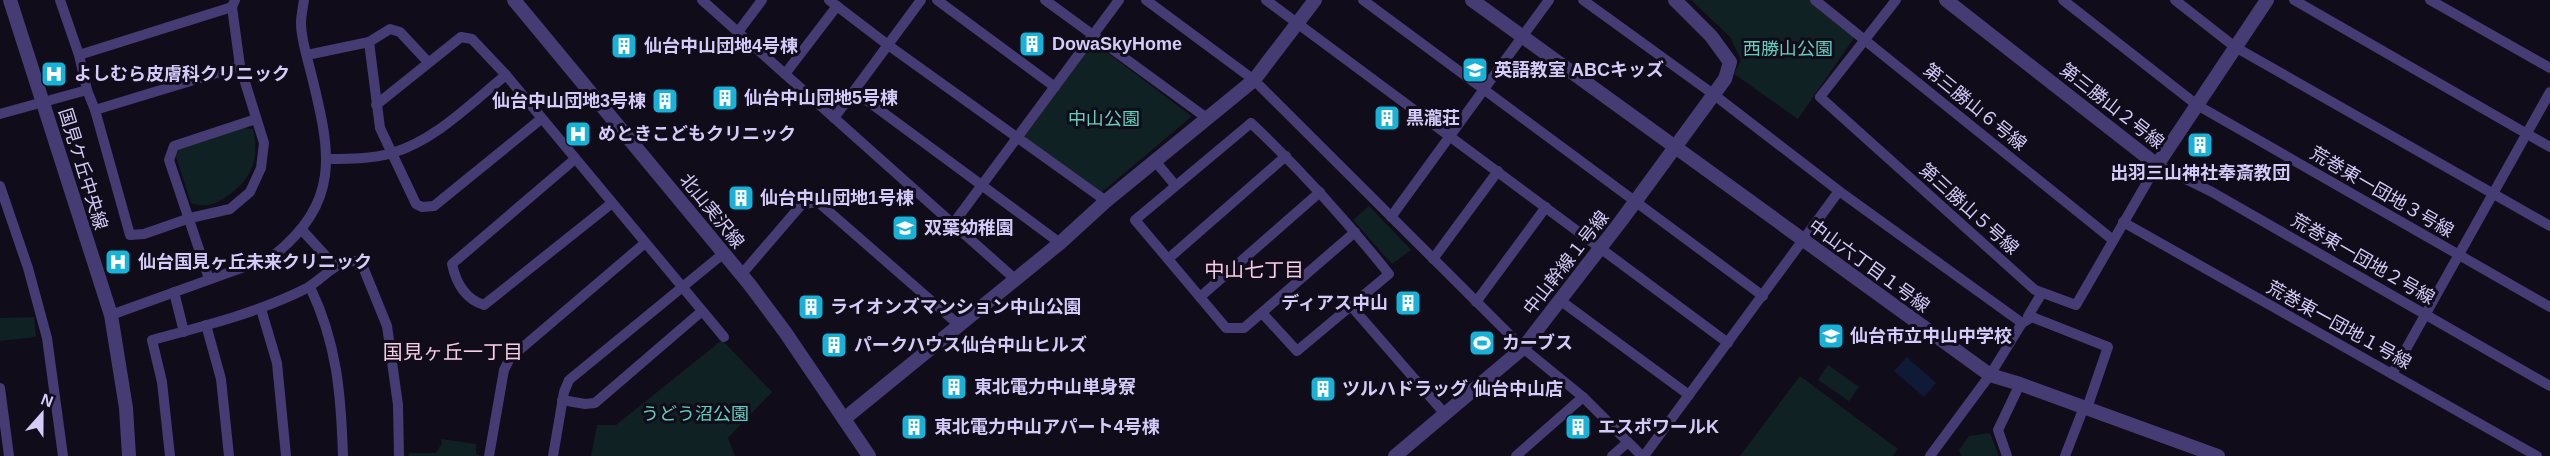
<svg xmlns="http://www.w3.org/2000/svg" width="2550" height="456" viewBox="0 0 2550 456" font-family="Helvetica,'Noto Sans JP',sans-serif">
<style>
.green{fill:#102123}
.water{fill:#0f1a36}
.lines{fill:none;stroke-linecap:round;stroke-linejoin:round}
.minor{stroke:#443c73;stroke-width:10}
.tertiary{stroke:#443c73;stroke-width:14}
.labels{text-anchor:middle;stroke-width:6;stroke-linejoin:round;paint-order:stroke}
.poi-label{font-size:18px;font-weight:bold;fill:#d5cbf9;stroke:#100c19;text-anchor:start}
.park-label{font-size:18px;fill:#60cfbf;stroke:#100c19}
.street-label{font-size:18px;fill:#d5cbf9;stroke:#100c19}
.neighbourhood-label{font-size:20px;fill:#f9cde4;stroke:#100c19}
</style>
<rect width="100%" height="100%" fill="#100c19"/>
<g class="green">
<path d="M1691 0H1810L1853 35 1854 38 1798 119 1734 74 1741 60 1730 37Z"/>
<path d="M1092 44H1096L1190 115 1191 117 1102 192 1025 138V134Z"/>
<path d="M242 128 253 129C260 160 252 179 226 197 214 205 204 208 191 203L176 157 179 149Z"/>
<path d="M1369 206 1411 250 1392 264 1353 220Z"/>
<path d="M34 317 36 337 0 341V318Z"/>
<path d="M722 340 772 392 728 438 735 456H591L597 425H616Z"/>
<path d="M1828 365 1859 387 1849 401 1818 380Z"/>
<path d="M1800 376 1898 449 1893 456H1740Z"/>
<path d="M1990 433 1999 456H1961L1959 450 1969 436Z"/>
<path d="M441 439 476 444V454L482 456H408L410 453H436L442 443Z"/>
</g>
<path class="water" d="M1907 357 1936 383 1924 397 1894 371Z"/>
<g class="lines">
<g class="minor">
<path d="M60 0 79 55 87 90 95 110 130 235 144 234 190 218 230 209 250 192 261 168 264 143 240 66 232 7 235 0"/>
<path d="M702 0 953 224"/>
<path d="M829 0 888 45 1106 201"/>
<path d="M937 0 1055 87"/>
<path d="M1045 0 1208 119"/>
<path d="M1146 0 1254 80 1523 348 1583 397 1642 456"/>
<path d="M1266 0 1728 343"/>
<path d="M1363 0 1763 296"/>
<path d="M1583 0 1713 94 1839 191 2022 323"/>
<path d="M1815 0 2113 240"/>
<path d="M1896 0 1820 97 2035 290 2076 305 2157 165 2212 192 2550 386"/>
<path d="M2063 0 2197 105 2550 307"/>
<path d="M2175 0 2235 47 2550 226"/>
<path d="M2294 0 2550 147"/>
<path d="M2430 0 2550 68"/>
<path d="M738 32 762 0"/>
<path d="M369 42 380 128 416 204 422 207 434 206 541 119"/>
<path d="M79 55 232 7"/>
<path d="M307 55 369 42 390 29 400 32 428 62"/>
<path d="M785 74 837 6"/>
<path d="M854 91 1060 243"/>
<path d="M376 105 461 37 472 39 506 75 724 337"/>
<path d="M95 110 240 66"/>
<path d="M0 114 87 90"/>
<path d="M834 118 921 0"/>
<path d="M328 159C349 159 372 159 392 153 436 140 471 103 506 75"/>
<path d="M575 159 452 264C456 283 465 299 484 305L612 203"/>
<path d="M1155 161 1175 185"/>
<path d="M0 186 28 268 47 338 63 456"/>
<path d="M1391 217 1549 0"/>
<path d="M2123 222 2537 456"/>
<path d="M301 229 335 266"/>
<path d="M1168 259 1286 156"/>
<path d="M1433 259 1498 171"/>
<path d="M741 275 802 204 818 202 959 325"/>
<path d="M209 279 169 160 174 146 256 119"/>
<path d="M1015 279 953 224 1119 0"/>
<path d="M310 287C337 343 341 394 343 456"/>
<path d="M174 292 184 332"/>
<path d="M1200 297 1320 192"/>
<path d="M1561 301 1689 395"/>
<path d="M1476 302 1546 207"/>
<path d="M1352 307 1445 414"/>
<path d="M261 309 277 363 286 456"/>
<path d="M1263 314 1297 351 1389 274C1345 219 1303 172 1251 123L1135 220 1226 328H1244L1355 232"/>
<path d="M111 315 272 257C341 202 331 154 312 77 308 60 301 40 301 23 301 16 303 7 304 0"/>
<path d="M2028 319V316L2042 293"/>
<path d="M206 325 221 379 229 456"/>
<path d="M2392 374 2550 92"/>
<path d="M0 388 9 456"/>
<path d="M562 400 585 404 595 403 702 311"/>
<path d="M170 456 162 382 152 340C204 326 257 313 305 289 324 279 338 256 361 262L387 326 398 405 399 456"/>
<path d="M489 456 504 370 510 358 645 243"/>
<path d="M553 456 564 392 569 380 724 253"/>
<path d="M1516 456 1583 397"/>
<path d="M1612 456 1627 443"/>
<path d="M1644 456 1839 191"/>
<path d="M1930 456 1990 375 2022 323 2032 317 2108 347 2087 408"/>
<path d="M2007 456 1998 430 2020 384"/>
<path d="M2065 456 2084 407"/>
</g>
<g class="tertiary">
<path d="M10 0 111 315 126 408 129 456"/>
<path d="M514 0 750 285 785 332 869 456"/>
<path d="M1472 0 1990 375 2020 384 2218 456"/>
<path d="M1946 0 2157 165 2267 0"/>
<path d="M844 419 1060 243 1106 201 1254 80 1315 0"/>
<path d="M1395 456 1523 348 1621 221 1725 79 1730 62 1711 36 1675 0"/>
</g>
</g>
<defs>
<g id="building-square" transform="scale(1.35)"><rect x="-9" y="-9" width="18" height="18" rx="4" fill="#18b1d7" stroke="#100c19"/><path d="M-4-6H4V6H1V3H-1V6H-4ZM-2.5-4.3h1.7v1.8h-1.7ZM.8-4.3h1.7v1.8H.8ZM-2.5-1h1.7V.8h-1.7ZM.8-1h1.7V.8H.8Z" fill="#fff"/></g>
<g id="school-square" transform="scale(1.35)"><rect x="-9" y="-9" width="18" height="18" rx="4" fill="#18b1d7" stroke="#100c19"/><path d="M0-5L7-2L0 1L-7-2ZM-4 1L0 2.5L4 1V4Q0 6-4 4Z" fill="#fff"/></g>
<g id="hospital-square" transform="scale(1.35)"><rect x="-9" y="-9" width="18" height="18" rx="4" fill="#18b1d7" stroke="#100c19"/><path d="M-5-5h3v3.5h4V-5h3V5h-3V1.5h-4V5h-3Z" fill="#fff"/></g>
<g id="stadium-square" transform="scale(1.35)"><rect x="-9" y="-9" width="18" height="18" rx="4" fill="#18b1d7" stroke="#100c19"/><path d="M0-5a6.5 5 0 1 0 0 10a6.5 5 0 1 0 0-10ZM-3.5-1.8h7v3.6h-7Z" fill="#fff"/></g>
</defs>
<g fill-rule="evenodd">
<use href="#building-square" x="1032" y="44"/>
<use href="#building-square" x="624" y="46"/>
<use href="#school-square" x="1475" y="70"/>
<use href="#hospital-square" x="54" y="74"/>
<use href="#building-square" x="725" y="98"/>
<use href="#building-square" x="665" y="101"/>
<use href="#building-square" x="1387" y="118"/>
<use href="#hospital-square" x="578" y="134"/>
<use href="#building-square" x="2200" y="145"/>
<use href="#building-square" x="741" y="198"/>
<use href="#school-square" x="905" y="228"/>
<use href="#hospital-square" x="118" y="262"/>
<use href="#building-square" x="1408" y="303"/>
<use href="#building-square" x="811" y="307"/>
<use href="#school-square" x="1831" y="336"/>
<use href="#stadium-square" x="1482" y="343"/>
<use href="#building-square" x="834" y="345"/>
<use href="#building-square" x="954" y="387"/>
<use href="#building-square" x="1323" y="389"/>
<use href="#building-square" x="914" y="427"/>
<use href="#building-square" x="1578" y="427"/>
</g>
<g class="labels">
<g class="poi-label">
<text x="1052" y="50">DowaSkyHome</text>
<text x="644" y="52">仙台中山団地4号棟</text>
<text x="1494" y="76">英語教室 ABCキッズ</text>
<text x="74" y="80">よしむら皮膚科クリニック</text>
<text x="744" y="104">仙台中山団地5号棟</text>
<text x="646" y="107" text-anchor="end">仙台中山団地3号棟</text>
<text x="1406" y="124">黒瀧荘</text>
<text x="598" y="140">めときこどもクリニック</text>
<text x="2200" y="179" text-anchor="middle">出羽三山神社奉斎教団</text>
<text x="760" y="204">仙台中山団地1号棟</text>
<text x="924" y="234">双葉幼稚園</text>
<text x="138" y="268">仙台国見ヶ丘未来クリニック</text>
<text x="1388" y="309" text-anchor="end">ディアス中山</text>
<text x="830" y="313">ライオンズマンション中山公園</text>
<text x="1850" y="342">仙台市立中山中学校</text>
<text x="1502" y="349">カーブス</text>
<text x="854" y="351">パークハウス仙台中山ヒルズ</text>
<text x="974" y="393">東北電力中山単身寮</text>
<text x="1342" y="395">ツルハドラッグ 仙台中山店</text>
<text x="934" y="433">東北電力中山アパート4号棟</text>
<text x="1598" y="433">エスポワールK</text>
</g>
<g class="park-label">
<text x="1788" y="55">西勝山公園</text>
<text x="1104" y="125">中山公園</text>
<text x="695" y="420">うどう沼公園</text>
</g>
<g class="street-label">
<text transform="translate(2112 106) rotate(38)" y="6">第三勝山２号線</text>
<text transform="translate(1975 107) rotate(39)" y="6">第三勝山６号線</text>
<text transform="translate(83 169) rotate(73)" y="6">国見ケ丘中央線</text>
<text transform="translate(2382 192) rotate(30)" y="6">荒巻東一団地３号線</text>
<text transform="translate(1969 209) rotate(42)" y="6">第三勝山５号線</text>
<text transform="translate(712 211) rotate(51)" y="6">北山実沢線</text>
<text transform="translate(2363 259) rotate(30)" y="6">荒巻東一団地２号線</text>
<text transform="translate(1566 263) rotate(-52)" y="6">中山幹線１号線</text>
<text transform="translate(1869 266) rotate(36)" y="6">中山六丁目１号線</text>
<text transform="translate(2339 325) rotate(29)" y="6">荒巻東一団地１号線</text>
</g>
<g class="neighbourhood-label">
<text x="1254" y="277">中山七丁目</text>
<text x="453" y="359">国見ヶ丘一丁目</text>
</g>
</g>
<g transform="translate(42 414) rotate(21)" stroke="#100c19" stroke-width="4.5" paint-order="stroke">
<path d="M0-4.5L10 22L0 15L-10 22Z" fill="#d5cbf9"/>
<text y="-9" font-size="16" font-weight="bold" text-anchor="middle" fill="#d5cbf9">N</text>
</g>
</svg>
